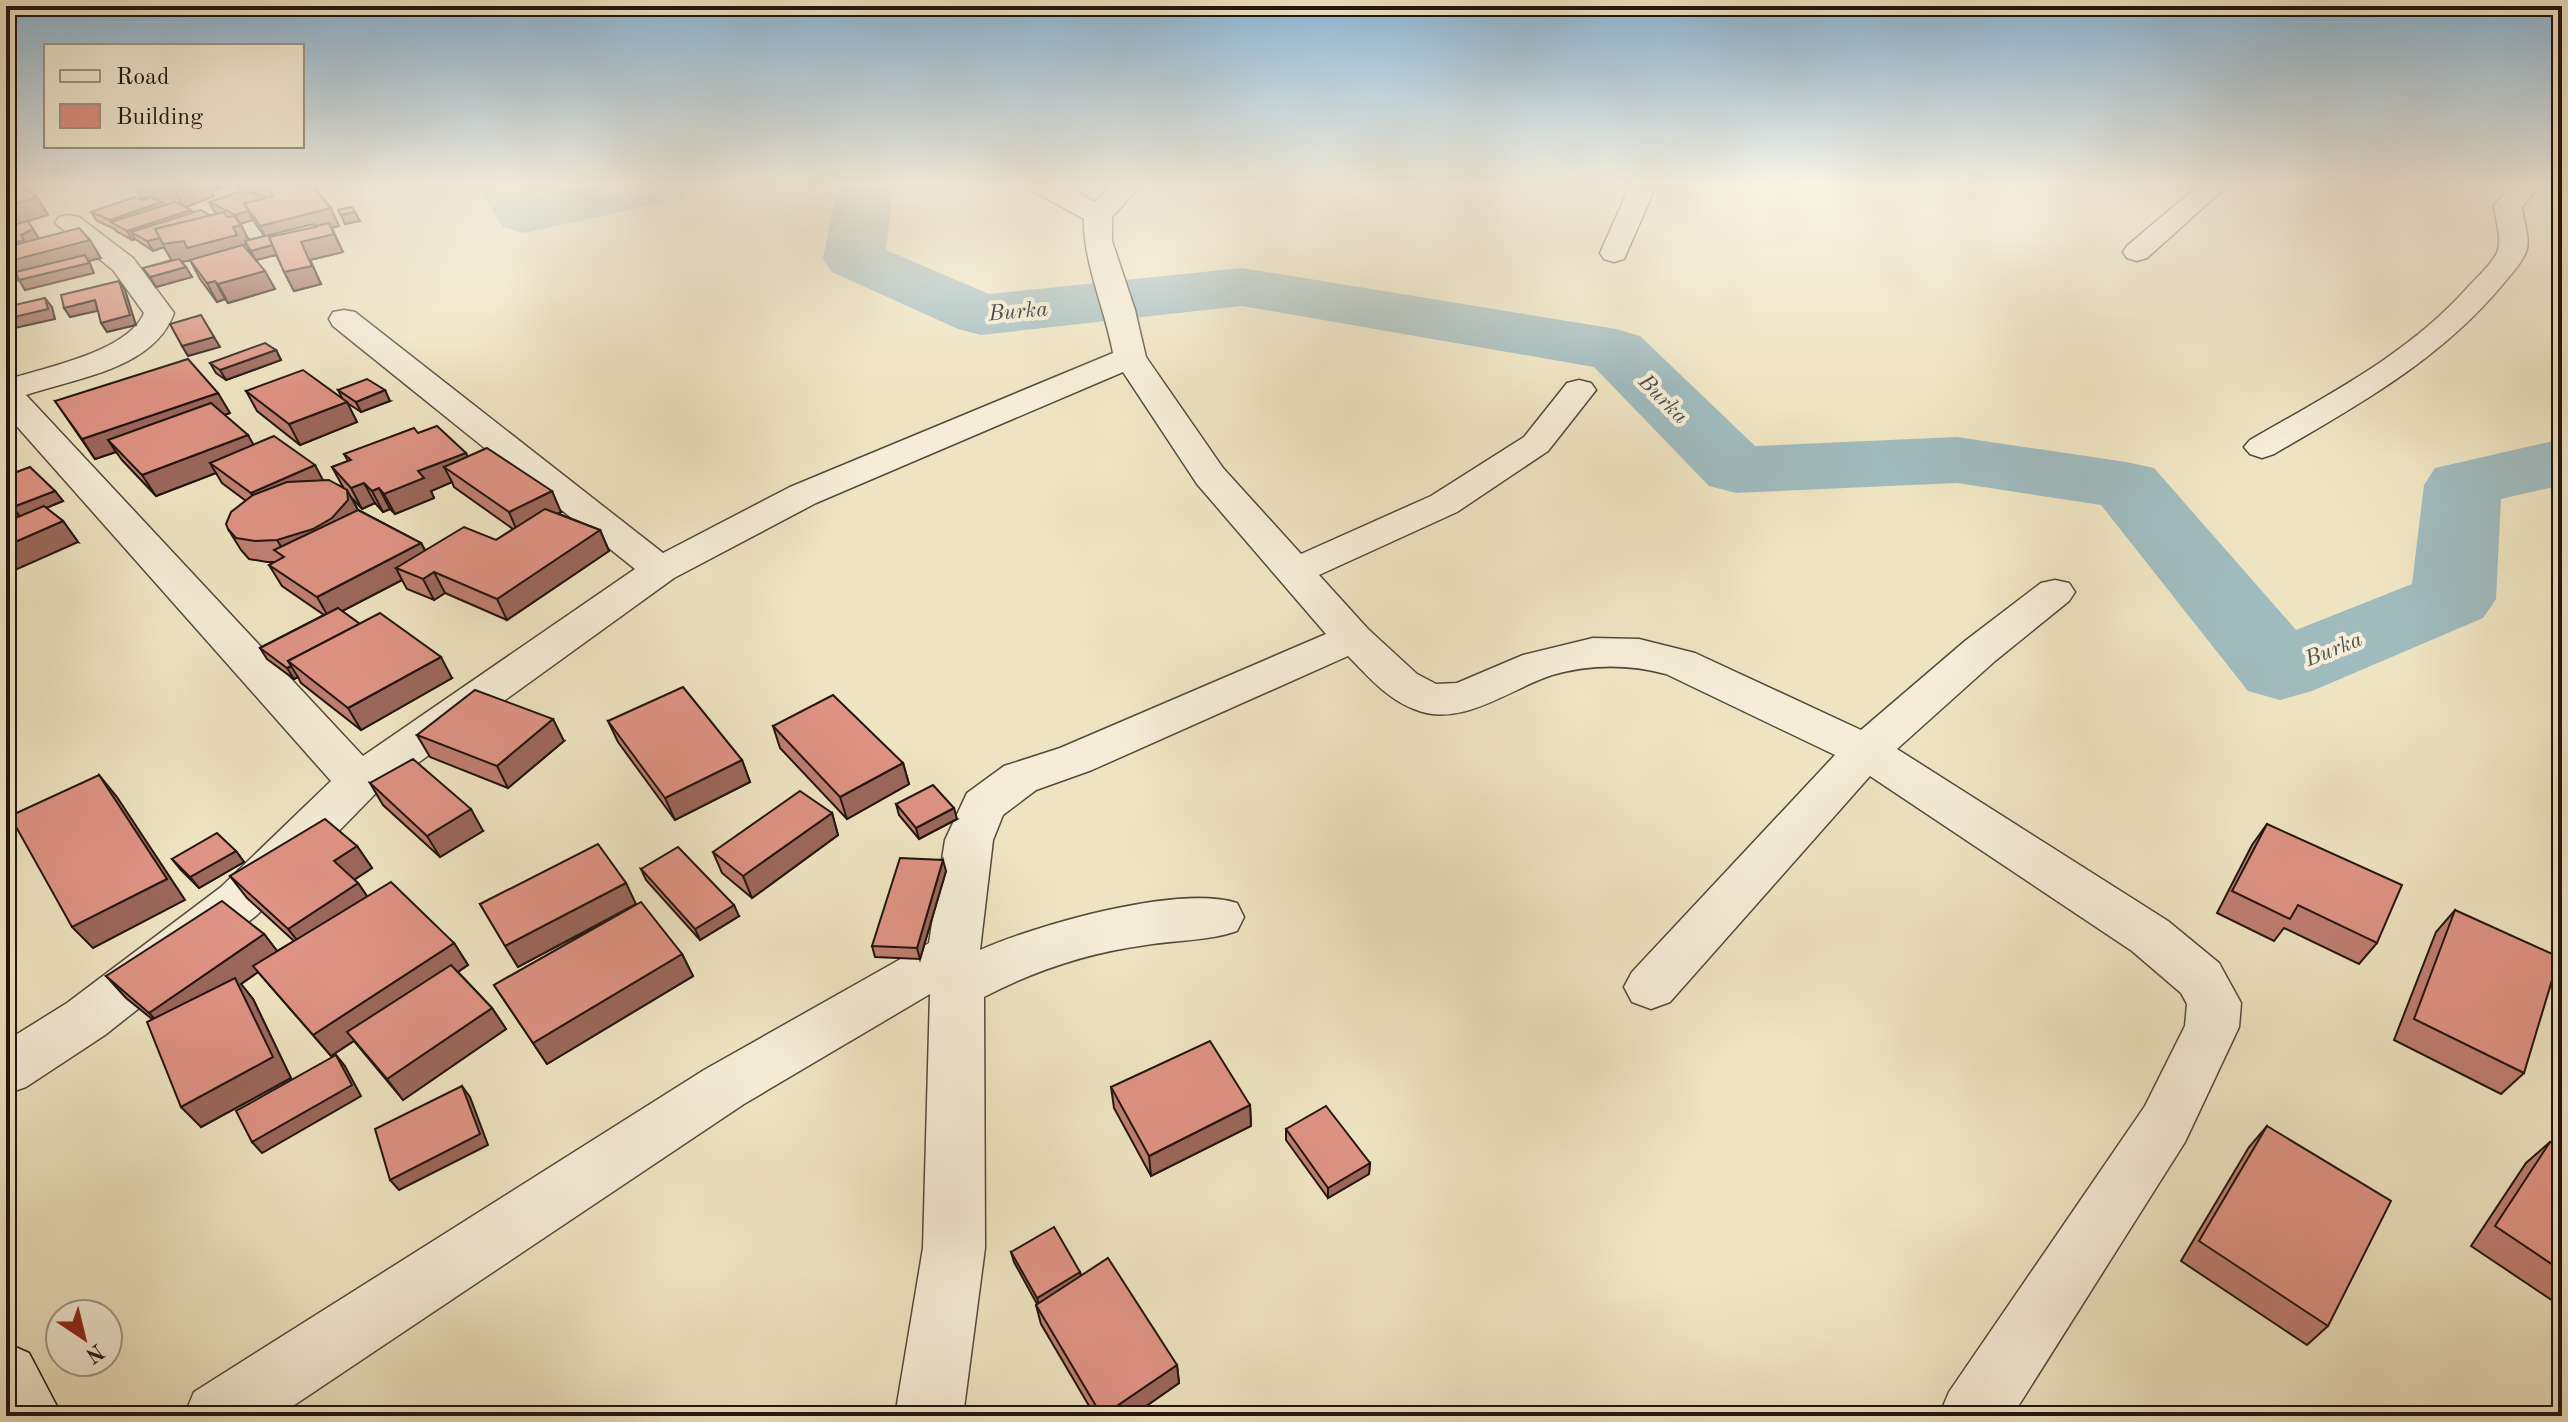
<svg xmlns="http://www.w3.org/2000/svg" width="2568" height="1422" viewBox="0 0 2568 1422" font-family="'Old Standard TT',serif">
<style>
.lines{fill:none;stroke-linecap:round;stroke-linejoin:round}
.river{fill:#a0bbbe;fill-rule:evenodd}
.street-casing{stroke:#54493c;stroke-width:3}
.secondary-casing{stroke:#211510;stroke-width:3}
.street{fill:#f5edd7;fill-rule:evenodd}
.secondary{fill:#f5edd7;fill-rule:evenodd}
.wall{fill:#c07e72;stroke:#211510;stroke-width:2;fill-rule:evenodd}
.shaded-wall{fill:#9c675c;stroke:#211510;stroke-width:2}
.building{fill:#df9384;stroke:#211510;stroke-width:2}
.labels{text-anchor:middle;stroke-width:8;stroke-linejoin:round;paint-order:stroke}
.far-water-label{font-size:22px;font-style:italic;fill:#4d4f4d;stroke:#f5edd7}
</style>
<rect width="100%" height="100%" fill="#efe4c2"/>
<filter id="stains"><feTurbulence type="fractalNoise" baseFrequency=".0025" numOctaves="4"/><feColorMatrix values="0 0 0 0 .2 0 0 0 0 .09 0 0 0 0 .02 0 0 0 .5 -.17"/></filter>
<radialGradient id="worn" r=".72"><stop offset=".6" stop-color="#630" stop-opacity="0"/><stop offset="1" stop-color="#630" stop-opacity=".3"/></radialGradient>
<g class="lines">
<g class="river">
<path d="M477 186H534L539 194 579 186H692L684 198 524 233 503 227Z"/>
<path d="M837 186H893L886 250 989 294 1242 268 1616 329 1640 336 1755 446 1957 437 2126 462 2154 468 2296 630 2412 584 2424 485 2435 468 2562 439V485L2501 499 2496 599 2483 618 2312 691 2280 700 2248 691 2101 505 1957 483 1736 493 1709 486 1594 367 1242 306 981 335 958 329 832 272 823 259Z"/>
</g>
<g class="street-casing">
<g id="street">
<path d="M1031 186H1065L1095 202 1112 186H1140L1112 217V241L1135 310 1146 357 1223 468 1301 554 1431 496 1524 437 1567 383 1579 380 1591 383 1596 390 1548 451 1457 512 1319 575 1368 629 1417 674 1436 684 1457 683 1523 655 1593 638 1639 639 1695 653 1861 730 1965 641 2041 583 2055 580 2069 583 2075 592 2069 601 1995 661 1897 749 2168 921 2219 963 2241 1003 2239 1027 2185 1142 2012 1416H1939L1949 1392 2145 1106 2185 1026 2187 1004 2181 993 2132 951 1870 776 1670 1002 1651 1009 1632 1002 1624 987 1632 972 1835 755 1666 674C1628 664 1591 664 1552 675 1509 689 1461 729 1414 709 1387 699 1368 676 1348 656L1092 770 1036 790 1003 815 993 840 980 950C1036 925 1179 884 1237 903L1244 917 1237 931C1208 941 1177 940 1146 945 1087 953 1036 970 984 997L985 1248 963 1416H895L923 1248 930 994 744 1104 278 1416H184L194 1392 704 1070 929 943 945 840 967 793 1004 766 1060 748 1326 634 1197 484 1123 372 816 503 674 578 375 794 257 915 105 1035 26 1087 6 1094V1041L67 1003 221 887 331 781 6 414V380C43 368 128 352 144 313L113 270 55 223 59 217 69 215 79 217 133 258 174 313C154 369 76 378 26 395L363 756 635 569 333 326 329 319 333 312 344 310 355 312 663 553 790 487 1113 353C1105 309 1083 262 1084 219L1035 192Z"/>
<path d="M1630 186H1656L1624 259 1614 262 1604 259 1600 253Z"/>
<path d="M2198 186H2227L2147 258 2137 261 2127 258 2123 252 2127 246Z"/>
<path d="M2512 186H2540L2522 207C2523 220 2530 235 2527 249 2523 262 2512 273 2503 284 2440 360 2358 405 2274 454L2262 458 2250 454 2244 447 2250 440C2328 395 2409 354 2469 286 2478 276 2491 265 2497 253 2503 238 2495 221 2494 205Z"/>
</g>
</g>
<g class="secondary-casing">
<path id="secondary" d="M6 1343 29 1353 62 1416H6Z"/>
</g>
<use href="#street" class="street"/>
<use href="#secondary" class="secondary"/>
</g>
<g class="wall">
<path d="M135 186H225L212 192 214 196 187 207 193 212 211 216 218 214 214 211 209 202 245 191 237 188 235 186H313L339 226 332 228 343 252 310 260 321 284 294 291 276 255 256 260 275 289 228 303 225 299 217 302 200 279 190 260 181 262 192 277 156 287 143 268 172 260 164 247 153 251 135 239 132 240 116 231 115 229 97 221 91 212 147 198 141 197ZM247 191 270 197 263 199ZM253 220 264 236 249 240 240 224ZM246 244 250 251 255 259 242 245Z"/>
<path d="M276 350 281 360 226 380 216 373 210 363Z"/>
<path d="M338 390 390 401 361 412 347 403 357 422 300 445 257 411 246 391 342 398Z"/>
<path d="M55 401 230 413 224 415 253 445 323 480 343 487 332 467 348 461 344 454 418 433 467 456 561 512 557 513 600 530 609 551 507 620 445 593 434 600 407 589 402 580 342 611 360 624 452 678 361 730 301 683 298 677 294 679 267 659 260 648 324 615 282 586 269 565 276 562H267L249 559 241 550 228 529 246 501 222 483 216 473 156 496 122 460 116 452 95 459ZM452 482 454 487 513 529 496 540 425 550 421 543 358 510 350 496 362 509 375 503 383 512 390 509 395 514 434 498 431 491Z"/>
<path d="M6 476 55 491 63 501 46 508 63 521 78 542 20 517 6 503Z"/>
<path d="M608 721 742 760 750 782 675 820 618 742Z"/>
<path d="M773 726 903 763 909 784 847 819 780 748Z"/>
<path d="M417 735 564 741 508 788 430 757Z"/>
<path d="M370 783 483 831 440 857 383 805Z"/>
<path d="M896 804 957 819 919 839 899 815Z"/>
<path d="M832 813 838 835 752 898 722 873 713 852Z"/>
<path d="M2267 824 2377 943 2359 964 2284 928 2274 941 2217 913 2252 845Z"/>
<path d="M357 846 372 868 354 880 358 883 367 896 454 943 468 965 458 972 492 1008 506 1029 403 1100 354 1041 331 1056 258 972 241 984 253 999 291 1078 201 1127 152 1019 126 998 106 976 264 934 277 951 294 941 247 898 230 876Z"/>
<path d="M236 851 244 862 199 888 181 870 172 859Z"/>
<path d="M641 869 739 916 700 940 646 880Z"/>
<path d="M946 871 920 959 875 957 872 946Z"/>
<path d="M480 904H636L682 954 693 976 547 1064 494 985 635 905 518 967Z"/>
<path d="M2455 910 2524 1073 2501 1094 2394 1040 2436 932Z"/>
<path d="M1111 1087 1250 1105 1251 1126 1151 1176 1114 1108Z"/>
<path d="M2267 1126 2328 1326 2307 1345 2181 1261 2249 1147Z"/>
<path d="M1286 1129 1370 1163 1369 1174 1328 1198 1286 1140Z"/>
<path d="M2550 1142 2562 1149V1307L2471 1246 2526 1163Z"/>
<path d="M1011 1252 1080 1272 1081 1276 1177 1365 1179 1383 1132 1416H1095L1041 1324 1036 1305 1037 1304 1014 1262Z"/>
</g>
<g class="shaded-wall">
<path d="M186 186H225L212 192 214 196 184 208 175 191Z"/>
<path d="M37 197 48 215 6 228V206Z"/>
<path d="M162 202 167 211 111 222 110 220Z"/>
<path d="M331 208 339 226 269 244 260 226Z"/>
<path d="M191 210 196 219 131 232 135 239 132 240 127 231Z"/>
<path d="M248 211 253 220 240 224 235 215Z"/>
<path d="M355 212 360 221 345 224 341 215Z"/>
<path d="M217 219 233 227 241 225 250 243 194 260 173 263 164 247 153 251 147 241Z"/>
<path d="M33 229 45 248 90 240 101 258 89 261 94 273 25 290 19 280 6 284V245L21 235Z"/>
<path d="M321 232 334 234 343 252 310 260 321 284 294 291 284 272 303 248 256 260 251 251Z"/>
<path d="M186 267 192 277 156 287 150 277Z"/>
<path d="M265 271 275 289 228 303 218 284Z"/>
<path d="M119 281 125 290 136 325 107 332 101 323Z"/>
<path d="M215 281 225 299 217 302 207 283Z"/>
<path d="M45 298 52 307 55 319 6 330V319Z"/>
<path d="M95 300 101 310 70 317 64 308Z"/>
<path d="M214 337 220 347 188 356 182 346Z"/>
<path d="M276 350 281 360 226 380 220 370Z"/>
<path d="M385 390 390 401 361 412 356 402Z"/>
<path d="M218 393 230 413 119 451 108 440 116 452 95 459 82 439Z"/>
<path d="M347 402 357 422 300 445 289 424Z"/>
<path d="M248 435 260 456 210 463 216 473 156 496 142 475Z"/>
<path d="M466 453 475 473 444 467 452 482 431 491 434 498 395 514 384 494 418 471Z"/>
<path d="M315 465 326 486 263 514 251 493Z"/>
<path d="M364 483 375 503 362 509 351 488Z"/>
<path d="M379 488 390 509 383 512 372 491Z"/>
<path d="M347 490 358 510 290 561 277 540Z"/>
<path d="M55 491 63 501 21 518 13 507Z"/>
<path d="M552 491 561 512 518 533 509 512Z"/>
<path d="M63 521 78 542 6 574V546Z"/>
<path d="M600 530 609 551 507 620 497 599Z"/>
<path d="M421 543 432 564 396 568 402 580 329 618 317 597Z"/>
<path d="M434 572 445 593 434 600 423 579Z"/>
<path d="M441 657 452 678 361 730 348 708Z"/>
<path d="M291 666 298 677 294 679 287 668Z"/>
<path d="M553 719 564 741 508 788 497 766Z"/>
<path d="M742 760 750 782 675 820 665 798Z"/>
<path d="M903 763 909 784 847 819 840 797Z"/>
<path d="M99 775 117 797 185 900 93 948 72 927Z"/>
<path d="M954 808 957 819 919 839 916 828Z"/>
<path d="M471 809 483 831 440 857 427 836Z"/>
<path d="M832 813 838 835 752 898 743 876Z"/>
<path d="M357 846 372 868 349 883 334 861Z"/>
<path d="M236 851 244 862 199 888 190 877Z"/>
<path d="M943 860 946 871 920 959 917 948Z"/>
<path d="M358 883 373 905 305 950 288 929Z"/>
<path d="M626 883 636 904 518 967 505 946Z"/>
<path d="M734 905 739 916 700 940 695 929Z"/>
<path d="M264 934 281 956 241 984 253 999 291 1078 201 1127 181 1107 169 1034 149 1013Z"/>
<path d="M454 943 468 965 331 1056 313 1035Z"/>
<path d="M682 954 693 976 547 1064 533 1043Z"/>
<path d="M492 1008 506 1029 403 1100 387 1079Z"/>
<path d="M336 1055 345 1066 361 1096 262 1153 252 1142Z"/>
<path d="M462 1086 470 1097 488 1145 399 1190 390 1180Z"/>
<path d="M1250 1105 1251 1126 1151 1176 1149 1156Z"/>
<path d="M1370 1163 1369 1174 1328 1198V1188Z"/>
<path d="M1080 1272 1082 1282 1040 1308 1037 1298Z"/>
<path d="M1177 1365 1179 1383 1132 1416H1102Z"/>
</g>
<g class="building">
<path d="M9 186H20L37 197 6 206V187Z"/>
<path d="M158 186H186L175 191Z"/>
<path d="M266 186H313L331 208 260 226 244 203 273 196Z"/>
<path d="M245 190 263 199 244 203 248 211 235 215 209 202Z"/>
<path d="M135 197 142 200 151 197 162 202 110 220 91 212Z"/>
<path d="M175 202 191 210 127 231 111 222Z"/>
<path d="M352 207 355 212 341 215 338 210Z"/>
<path d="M201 210 211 216 155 229 160 238 147 241 131 232Z"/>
<path d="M224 212 227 217 234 216 241 225 233 227 237 235 187 248 184 241 163 244 155 229Z"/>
<path d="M28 221 33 229 21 235 24 240 6 245V227Z"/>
<path d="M329 223 334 234 301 242 312 266 284 272 269 237Z"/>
<path d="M313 224 316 227 269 237 272 245 251 251 245 241Z"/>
<path d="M79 228 90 240 6 262V247Z"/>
<path d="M243 245 265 271 218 284 215 281 207 283 190 260Z"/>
<path d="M85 255 89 263 19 280 16 272Z"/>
<path d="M179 259 186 267 150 277 143 268Z"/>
<path d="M119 281 130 315 101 323 95 300 64 308 61 295Z"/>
<path d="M45 298 48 309 6 319V307Z"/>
<path d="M201 315 214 337 182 346 170 324Z"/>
<path d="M265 343 276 350 220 370 210 363Z"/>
<path d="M188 359 218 393 82 439 55 401Z"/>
<path d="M303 370 347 402 289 424 246 391Z"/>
<path d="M367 379 385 390 356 402 338 390Z"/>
<path d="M211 403 248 435 142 475 108 440Z"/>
<path d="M437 426 466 453 418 471 424 478 384 494 379 488 372 491 364 483 351 488 332 467 351 460 344 454 414 428 418 433Z"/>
<path d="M274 436 315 465 251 493 210 463Z"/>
<path d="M487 448 552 491 509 512 444 467Z"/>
<path d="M30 467 55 491 13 507 6 500V476Z"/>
<path d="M329 480 347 490 348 500 332 518 313 529 277 540 255 541 236 538 228 529 226 524 231 512 253 495 287 482Z"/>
<path d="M44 506 63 521 6 546V522Z"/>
<path d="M545 509 600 530 497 599 434 572 423 579 396 568 464 527 496 540Z"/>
<path d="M358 510 421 543 317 597 269 565 284 557 274 550Z"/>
<path d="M338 608 360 624 288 661 291 666 287 668 260 648Z"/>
<path d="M380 613 441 657 348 708 288 661Z"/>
<path d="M683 687 742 760 665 798 608 721Z"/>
<path d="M475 690 553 719 497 766 417 735Z"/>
<path d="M833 695 903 763 840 797 773 726Z"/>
<path d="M413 759 471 809 427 836 370 783Z"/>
<path d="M99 775 167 879 72 927 10 816Z"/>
<path d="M933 785 954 808 916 828 896 804Z"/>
<path d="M800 791 832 813 743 876 713 852Z"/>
<path d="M325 819 357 846 334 861 358 883 288 929 230 876Z"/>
<path d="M2267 824 2402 885 2377 943 2298 905 2290 919 2232 891Z"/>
<path d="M217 833 236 851 190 877 172 859Z"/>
<path d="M598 844 626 883 505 946 480 904Z"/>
<path d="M678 847 734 905 695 929 641 869Z"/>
<path d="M900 858 943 860 917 948 872 946Z"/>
<path d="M391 882 454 943 313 1035 253 966Z"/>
<path d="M222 901 264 934 149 1013 106 976Z"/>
<path d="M641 902 682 954 533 1043 494 985Z"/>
<path d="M2455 910 2559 957 2524 1073 2414 1019Z"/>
<path d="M451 965 492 1008 387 1079 347 1032Z"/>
<path d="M235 978 273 1057 181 1107 147 1022Z"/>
<path d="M1210 1041 1250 1105 1149 1156 1111 1087Z"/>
<path d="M336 1055 352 1085 252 1142 236 1111Z"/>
<path d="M462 1086 480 1134 390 1180 375 1129Z"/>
<path d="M1326 1106 1370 1163 1328 1188 1286 1129Z"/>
<path d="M2267 1126 2391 1201 2328 1326 2199 1241Z"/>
<path d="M2550 1142 2562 1149V1271L2495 1226Z"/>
<path d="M1054 1227 1080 1272 1037 1298 1011 1252Z"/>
<path d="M1108 1258 1177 1365 1102 1416 1036 1305Z"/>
</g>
<linearGradient id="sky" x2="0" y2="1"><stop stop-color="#8bb7d7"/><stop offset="0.48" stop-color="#f8f3e4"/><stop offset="1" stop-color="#f8f3e4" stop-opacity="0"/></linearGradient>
<rect width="2568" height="385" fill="url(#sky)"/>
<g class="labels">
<g class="far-water-label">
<text transform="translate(1018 310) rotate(-5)" y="8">Burka</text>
<text transform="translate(1664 398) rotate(45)" y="8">Burka</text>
<text transform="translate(2333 648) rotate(-22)" y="8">Burka</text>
</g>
</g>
<rect width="2568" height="1422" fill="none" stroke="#efe4c2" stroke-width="32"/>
<rect x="8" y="8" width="2552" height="1406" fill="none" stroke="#211510" stroke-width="4"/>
<rect x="16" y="16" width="2536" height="1390" fill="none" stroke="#211510" stroke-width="2"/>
<rect x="44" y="44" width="260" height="104" fill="#f5edd7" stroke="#a09787" stroke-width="2"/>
<rect x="60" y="70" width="40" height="12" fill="#f5edd7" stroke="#a09787" stroke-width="2"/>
<text x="116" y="84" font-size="24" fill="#211510">Road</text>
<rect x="60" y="104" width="40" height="24" fill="#df9384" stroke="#a09787" stroke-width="2"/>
<text x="116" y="124" font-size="24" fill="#211510">Building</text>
<g transform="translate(84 1338) rotate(145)"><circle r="38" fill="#f5edd7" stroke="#a09787" stroke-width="2"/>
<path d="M0-6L14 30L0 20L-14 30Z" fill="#8f2418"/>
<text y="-12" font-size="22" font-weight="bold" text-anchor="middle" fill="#211510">N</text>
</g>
<rect width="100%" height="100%" filter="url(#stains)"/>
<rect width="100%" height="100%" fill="url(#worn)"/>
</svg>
